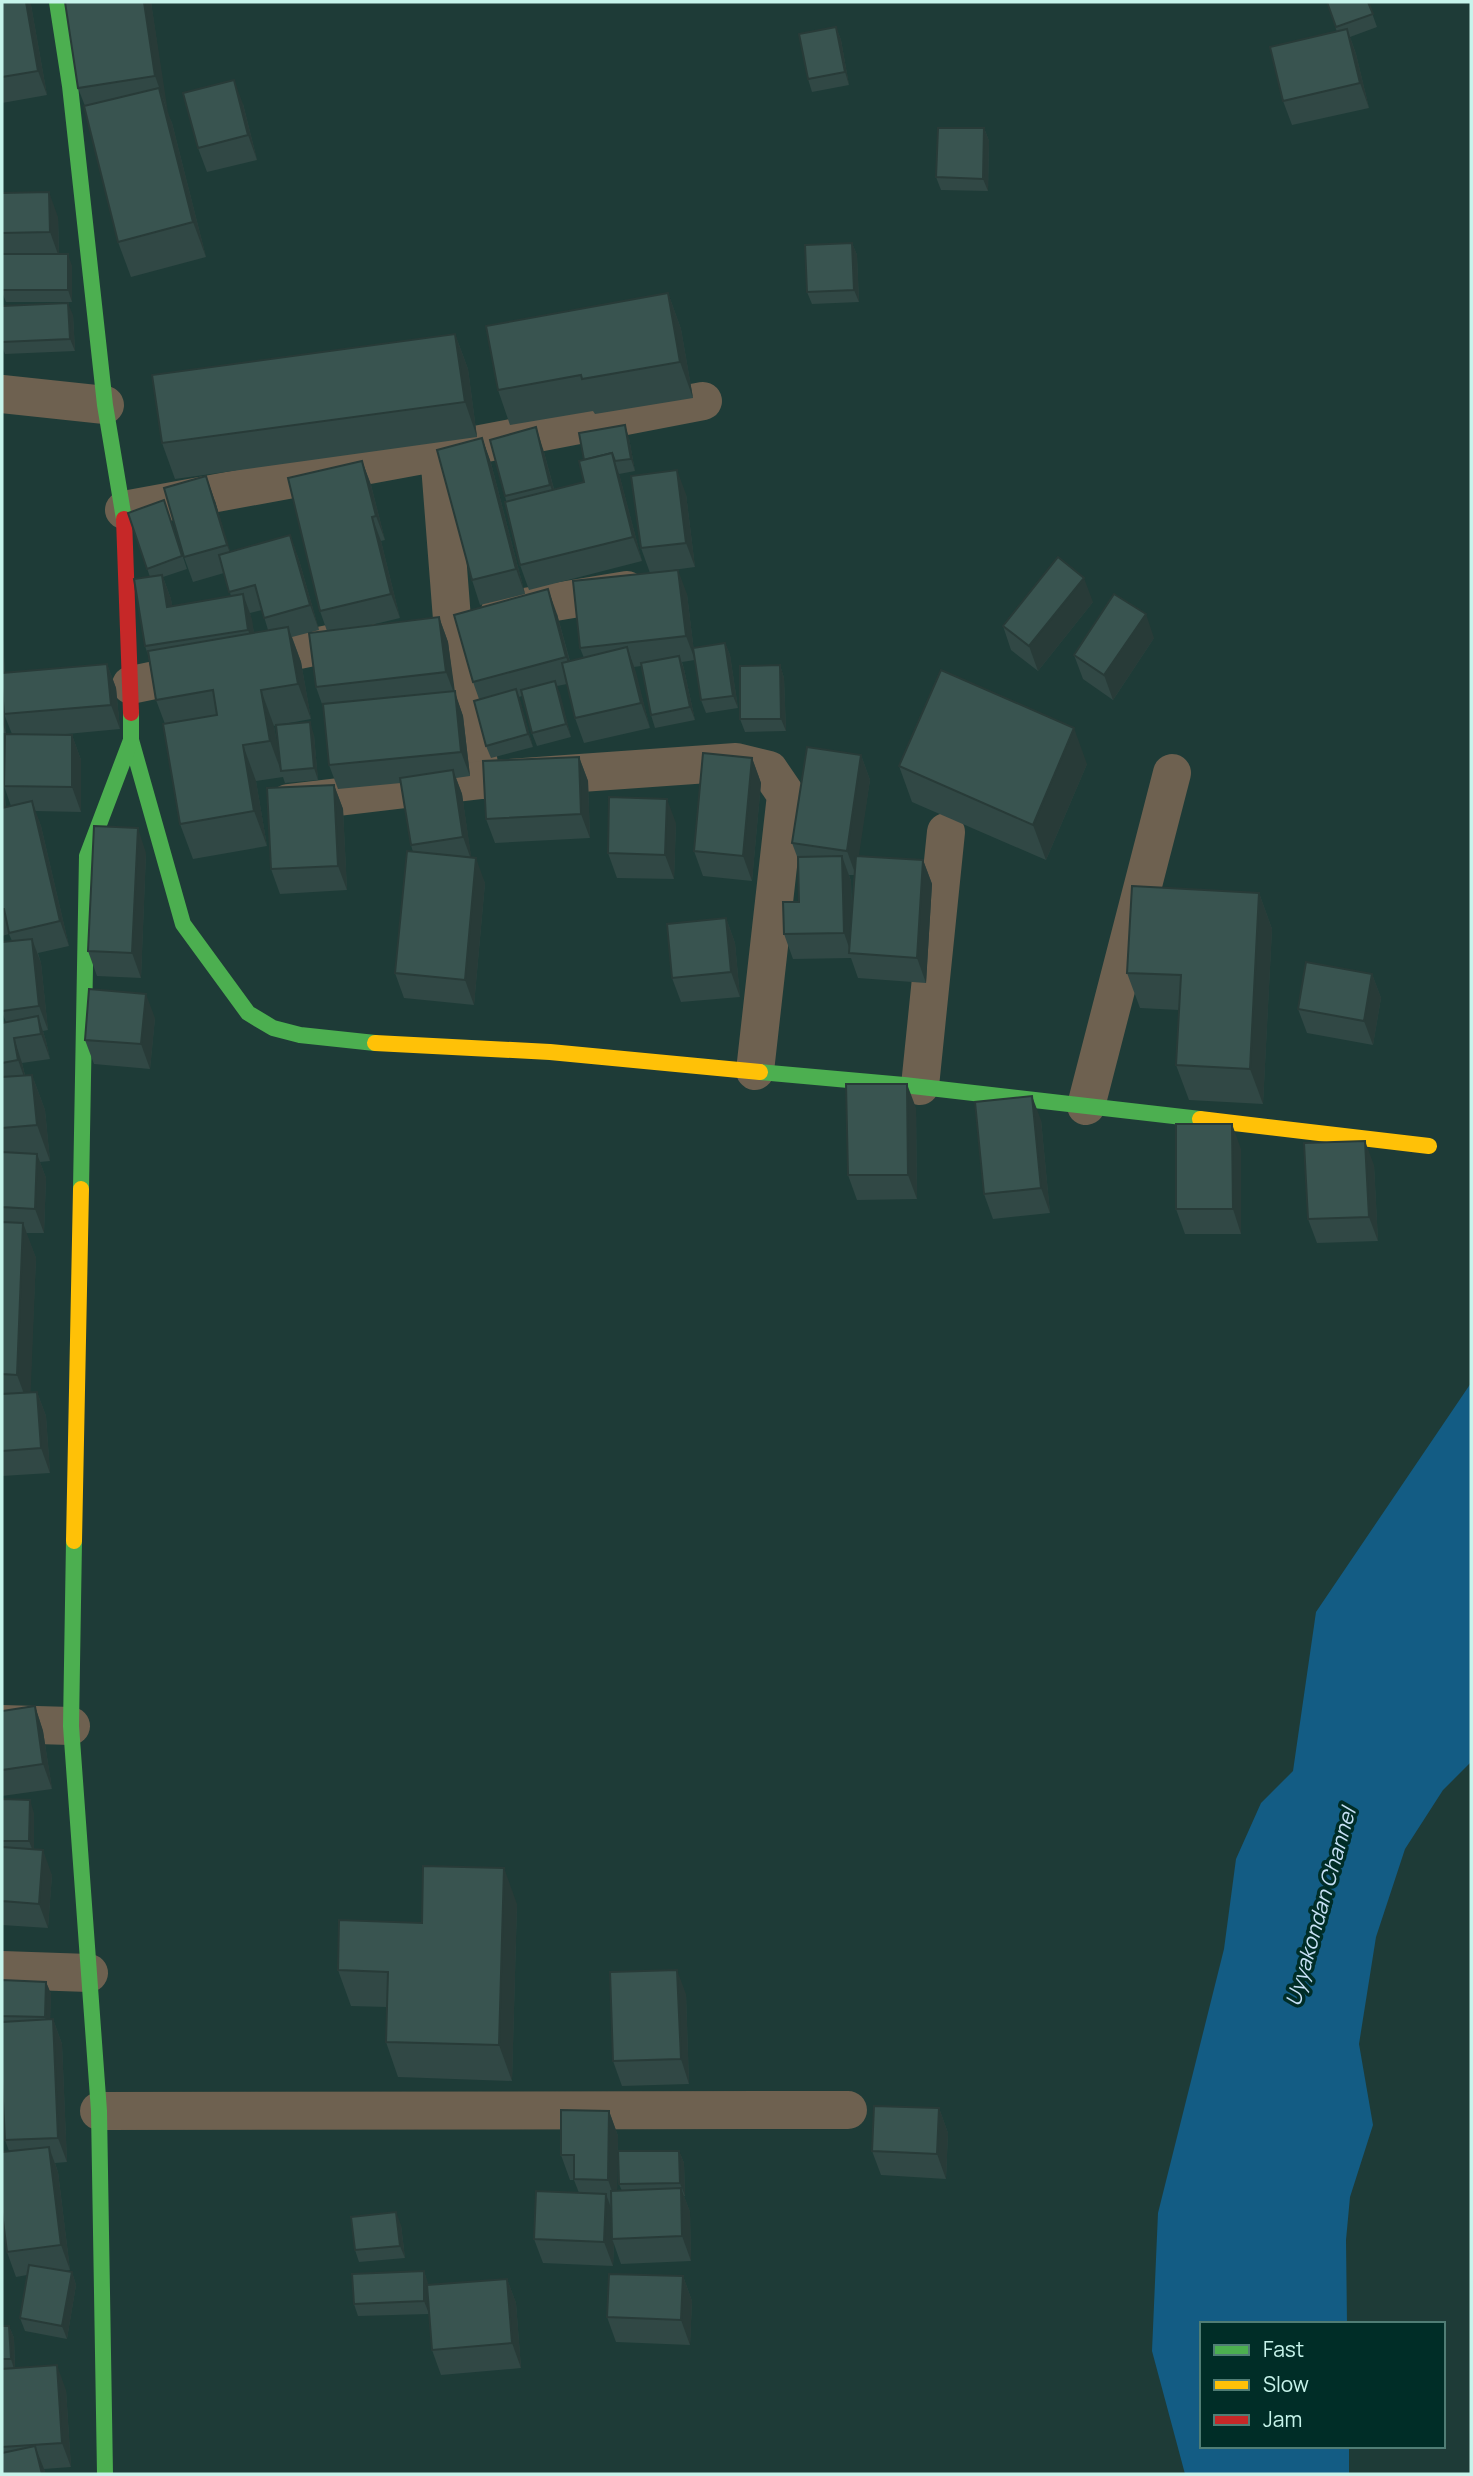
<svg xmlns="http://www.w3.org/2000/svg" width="1473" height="2476" viewBox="0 0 1473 2476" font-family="Manrope,sans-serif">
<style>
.water{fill:#135c84}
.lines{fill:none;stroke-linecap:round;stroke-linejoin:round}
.street{stroke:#6e6150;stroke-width:38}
.fast{stroke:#4caf50;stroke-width:16}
.slow{stroke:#ffc107;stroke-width:16}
.jam{stroke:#c62828;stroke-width:16}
.wall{fill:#314845;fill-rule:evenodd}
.shaded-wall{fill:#283b38}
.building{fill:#395450;stroke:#283b38;stroke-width:2}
.labels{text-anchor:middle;stroke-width:7;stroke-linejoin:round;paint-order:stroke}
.water-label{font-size:21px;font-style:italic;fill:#c7e1f6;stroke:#002d27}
</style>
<rect width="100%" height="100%" fill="#1e3b37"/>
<path class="water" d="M1471 1383V1762L1443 1790 1405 1849 1376 1937 1359 2044 1373 2125 1350 2197 1346 2240 1347 2324H1202V2446H1349V2474H1185L1152 2351 1158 2213 1224 1949 1236 1859 1261 1803 1293 1771 1316 1612Z"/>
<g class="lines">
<g class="street">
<path d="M2 394 105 405"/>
<path d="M439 452 703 401"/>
<path d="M124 510 439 452 452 619 482 780"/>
<path d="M500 611 627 590"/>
<path d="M131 685 362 637"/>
<path d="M288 803 482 780 736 762 769 770 786 795 755 1071"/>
<path d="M920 1086 946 832"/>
<path d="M1086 1106 1172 773"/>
<path d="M2 1724 71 1726"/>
<path d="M2 1970 89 1973"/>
<path d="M99 2111 848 2110"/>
</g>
<g class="fast">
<path d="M57 2 70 86 105 405 124 519"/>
<path d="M131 740 183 924 248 1013 273 1028 300 1035 375 1043"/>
<path d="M760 1072 904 1085 1200 1119"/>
<path d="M81 1189 87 856 131 740V713"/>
<path d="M74 1541 71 1726 99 2111 105 2474"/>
</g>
<g class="slow">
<path d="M375 1043 550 1052 760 1072"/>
<path d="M1200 1119 1429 1146"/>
<path d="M74 1541 81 1189"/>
</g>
<path class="jam" d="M124 519 131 713"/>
</g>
<g class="wall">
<path d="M2 2 31 5 47 95 2 103Z"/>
<path d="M151 2 167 112 172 123 206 257 131 277 118 242 85 106 78 88Z"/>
<path d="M1327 2H1368L1377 27 1350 37 1356 54 1369 108 1292 125 1283 101 1337 32Z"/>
<path d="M836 27 841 40 849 85 812 92 808 79Z"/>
<path d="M243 104 257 160 207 172 198 148Z"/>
<path d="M984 128 989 141 988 191 941 190 936 177Z"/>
<path d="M2 193 58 217 59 254 72 266V302H6L2 292Z"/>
<path d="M852 243 857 255 859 302 812 304 807 292Z"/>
<path d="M668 293 681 329 693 398 595 414 593 411 510 425 498 390Z"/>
<path d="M2 306 73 315 75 351 5 354 2 346Z"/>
<path d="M455 334 468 369 477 437 175 479 162 443Z"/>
<path d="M482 438 491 463 525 594 480 605 472 580Z"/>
<path d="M629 438 635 471 619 474 642 561 529 590 520 565 505 496 544 452 554 489 584 482V460Z"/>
<path d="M362 461 371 485 385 540 381 541 400 618 367 626 439 617 448 642 454 691 463 716 470 776 456 778 462 794 471 857 485 883 474 1005 404 998 395 973 413 852 411 845 401 783 338 789 329 765 323 707 316 687 327 631 320 611Z"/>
<path d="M686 494 695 567 658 572 687 594 695 660 682 662 684 669 695 720 655 728 651 715 641 666 634 667 650 728 584 743 575 718 567 684 557 686 571 737 537 746 532 733 522 696 519 697 533 747 491 758 486 746 479 699 473 682 557 614 570 661 584 658 580 648 650 573 641 548Z"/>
<path d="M164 500 187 569 163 577 171 599 172 606 231 596 224 573 193 582 184 557 215 501 230 552 290 535 299 560 319 630 292 637 301 662 311 719 278 725 314 735 318 780 285 783 283 777 256 781 267 846 193 859 180 824 165 724 156 700 148 655 145 646 150 577 128 513ZM262 610 268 630 254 633 250 613ZM276 725 278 749 274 726Z"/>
<path d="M1093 602 1038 671 1011 650 1003 626Z"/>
<path d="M2 633 3 637 5 673 107 664 116 688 120 729 56 735H72L81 760V812L35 811 41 826 69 946 38 953 41 963 48 1030 43 1031 46 1041 50 1059 22 1063 25 1075H32L45 1110 50 1161 40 1162 46 1178 44 1233H26L36 1258 30 1392H37L46 1416 50 1473 2 1476V1023L6 1022 2 1012V942L12 941 9 934 2 936V768L6 807 11 806 4 786 12 734 4 714 6 733H2Z"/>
<path d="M1154 638 1113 700 1083 679 1074 655Z"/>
<path d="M725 643 730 655 738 708 706 713 701 700Z"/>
<path d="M780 665 784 678 786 731 745 732 740 719Z"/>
<path d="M861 755 870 780 858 856 923 860 932 884 926 983 858 978 851 958 793 959 784 934 799 902 798 859 792 843ZM849 875H854L852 911 851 881Z"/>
<path d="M579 757 588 781 590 838 495 843 486 819Z"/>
<path d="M752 758 761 783 752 881 703 876 694 851Z"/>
<path d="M1087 764 1046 860 912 802 899 766Z"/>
<path d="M334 785 343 809 347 890 280 894 271 869Z"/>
<path d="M676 823 674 879 617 878 608 853Z"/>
<path d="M146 853 141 978 97 976 88 951Z"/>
<path d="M1259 893 1272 929 1263 1104 1189 1100 1176 1065 1179 1010 1140 1008 1127 973Z"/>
<path d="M726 918 735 943 740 997 681 1002 672 978Z"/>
<path d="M1372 974 1381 998 1373 1045 1307 1033 1298 1009Z"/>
<path d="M155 1018 150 1069 94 1064 85 1040Z"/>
<path d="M916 1108 917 1199 857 1200 848 1175Z"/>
<path d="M1041 1120 1050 1213 993 1219 984 1194Z"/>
<path d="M1241 1149V1234H1185L1176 1209Z"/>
<path d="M1374 1165 1378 1241 1317 1243 1308 1219Z"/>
<path d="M35 1706 43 1731 52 1789 2 1796V1711Z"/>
<path d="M2 1799 34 1813V1850L52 1875 48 1928 2 1925Z"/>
<path d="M517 1904 512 2081 398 2077 386 2042 387 2007 351 2006 338 1970 422 1923Z"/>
<path d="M2 1980 46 1982 51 1994 50 2019H53L62 2044 67 2162 55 2163 58 2172 70 2270 64 2271 72 2272 76 2285 67 2339 25 2331 20 2318 27 2275 16 2277 7 2252 9 2151 5 2140 2 2082Z"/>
<path d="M686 1994 689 2084 622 2086 613 2061Z"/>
<path d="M939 2108 948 2133 946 2179 881 2175 872 2151Z"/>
<path d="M609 2111 618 2136 617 2191H622L619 2184 679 2151 684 2163 685 2196H684L690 2212 691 2261 621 2264 614 2244 613 2266 543 2263 534 2239 579 2193 574 2180H570L561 2155Z"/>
<path d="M401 2225 405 2258 359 2262 355 2250Z"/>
<path d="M424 2271 428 2285 507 2279 516 2303 521 2368 441 2375 432 2350 429 2314 358 2316 354 2304Z"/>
<path d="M683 2276 692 2301 690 2345 616 2342 607 2317Z"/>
<path d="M2 2326H9L14 2338 15 2368 66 2390 71 2467 44 2469 46 2474H2Z"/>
</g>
<g class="shaded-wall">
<path d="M26 2H30L31 5 47 95 38 71Z"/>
<path d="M144 2H151L168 112 155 76Z"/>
<path d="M836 27 841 40 849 85 845 72Z"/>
<path d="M1347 29 1356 54 1369 108 1360 83Z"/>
<path d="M234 80 243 104 257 160 248 135Z"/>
<path d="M159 88 172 123 206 257 193 222Z"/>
<path d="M984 128 989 141 988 191 983 179Z"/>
<path d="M49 192 58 217 59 257 50 232Z"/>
<path d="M852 243 857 255 859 302 854 290Z"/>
<path d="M68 254 72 266V302L68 290Z"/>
<path d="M668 293 681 329 693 398 680 362Z"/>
<path d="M68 303 73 315 75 351 70 339Z"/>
<path d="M455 334 468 369 477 437 465 402Z"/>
<path d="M625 425 629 438 635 471 631 459Z"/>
<path d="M536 427 544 452 559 509 550 485Z"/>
<path d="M482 438 491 463 525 594 516 569Z"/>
<path d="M612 453 620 477 642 561 633 537Z"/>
<path d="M362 461 371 485 385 540 376 516Z"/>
<path d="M677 470 686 494 695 567 686 543Z"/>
<path d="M206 476 215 501 236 569 227 545Z"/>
<path d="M372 517 381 541 400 618 391 594Z"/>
<path d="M290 535 299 560 319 630 310 605Z"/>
<path d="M678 570 687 594 695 660 686 636Z"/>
<path d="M162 575 171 599 176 631 167 607Z"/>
<path d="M1084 578 1093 602 1038 671 1029 646Z"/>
<path d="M548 589 557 614 575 681 566 657Z"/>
<path d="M243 594 252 619 257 654 248 630Z"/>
<path d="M1146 614 1154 638 1113 700 1104 675Z"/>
<path d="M439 617 448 642 455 692 463 716 470 776 461 752 455 696 446 672Z"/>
<path d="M288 627 301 662 311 719 298 684Z"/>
<path d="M2 633 3 637 5 683 2 673Z"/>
<path d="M725 643 730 655 738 708 733 696Z"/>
<path d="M627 647 636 672 650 728 641 703Z"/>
<path d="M679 656 684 669 695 720 690 707Z"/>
<path d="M107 664 116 688 120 729 111 705Z"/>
<path d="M780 665 784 678 786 731 781 719Z"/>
<path d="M555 681 560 693 571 737 566 724Z"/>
<path d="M2 688 3 691 6 733 2 722Z"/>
<path d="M516 689 521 702 533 747 528 734Z"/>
<path d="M261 690 274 726 282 771H281L270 741Z"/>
<path d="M310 722 314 735 318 780 314 768Z"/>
<path d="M1074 728 1087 764 1046 860 1033 825Z"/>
<path d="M72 735 81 760V812L72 787Z"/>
<path d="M243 745 256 781 267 846 254 811Z"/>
<path d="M861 755 870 780 856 876 847 851Z"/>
<path d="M579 757 588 781 590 838 581 814Z"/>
<path d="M752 758 761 783 752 881 743 856Z"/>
<path d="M2 768 7 821 2 807Z"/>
<path d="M453 770 462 794 472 862 463 837Z"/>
<path d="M334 785 343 809 347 890 338 866Z"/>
<path d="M667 799 676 823 674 879 665 855Z"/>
<path d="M32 801 41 826 69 946 60 921Z"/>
<path d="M138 828 146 853 141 978 132 953Z"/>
<path d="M842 856 851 881 853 953H851L844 933Z"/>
<path d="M476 858 485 883 474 1005 465 980Z"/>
<path d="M923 860 932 884 926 983 917 958Z"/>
<path d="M1259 893 1272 929 1263 1104 1250 1069Z"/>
<path d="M726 918 735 943 740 997 731 972Z"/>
<path d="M32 939 41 963 48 1030 39 1006Z"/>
<path d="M1372 974 1381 998 1373 1045 1364 1021Z"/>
<path d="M146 994 155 1018 150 1069 141 1044Z"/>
<path d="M38 1016 46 1041 50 1059 41 1034Z"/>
<path d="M14 1038 22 1063 27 1085 18 1060Z"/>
<path d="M32 1075 45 1110 50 1161 37 1125Z"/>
<path d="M907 1084 916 1108 917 1199 908 1175Z"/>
<path d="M1032 1096 1041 1120 1050 1213 1041 1188Z"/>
<path d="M1232 1124 1241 1149V1234L1233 1209Z"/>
<path d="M1365 1141 1374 1165 1378 1241 1369 1217Z"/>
<path d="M37 1154 46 1178 44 1233 35 1209Z"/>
<path d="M23 1223 36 1258 30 1410 17 1375Z"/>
<path d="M37 1392 46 1416 50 1473 41 1448Z"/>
<path d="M35 1706 43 1731 52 1789 43 1764Z"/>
<path d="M30 1800 34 1813V1854L29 1841Z"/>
<path d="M43 1850 52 1875 48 1928 39 1904Z"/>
<path d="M504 1868 517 1904 512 2081 499 2045Z"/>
<path d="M677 1970 686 1994 689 2084 681 2059Z"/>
<path d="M46 1982 51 1994 50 2030 45 2017Z"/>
<path d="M53 2019 62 2044 67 2162 58 2138Z"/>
<path d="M939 2108 948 2133 946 2179 937 2154Z"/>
<path d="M609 2111 618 2136 617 2205 608 2180Z"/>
<path d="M49 2147 58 2172 70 2270 61 2245Z"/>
<path d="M679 2151 684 2163 685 2196 680 2183Z"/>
<path d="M681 2188 690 2212 691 2261 682 2236Z"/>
<path d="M606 2194 615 2219 612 2239 614 2244 613 2266 604 2242Z"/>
<path d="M396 2212 401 2225 405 2258 400 2246Z"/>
<path d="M424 2271 428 2283 429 2314 424 2301Z"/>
<path d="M72 2272 76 2285 67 2339 62 2326Z"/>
<path d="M683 2276 692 2301 690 2345 681 2320Z"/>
<path d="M507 2279 516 2303 521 2368 512 2343Z"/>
<path d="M9 2326 14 2338 15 2372 11 2359Z"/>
<path d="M57 2365 66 2390 71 2467 62 2443Z"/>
<path d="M35 2446 46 2474H42Z"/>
</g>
<g class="building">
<path d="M2 2H26L38 71 2 77Z"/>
<path d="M65 2H144L155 76 78 88Z"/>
<path d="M1327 2H1368L1373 14 1336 27Z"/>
<path d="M836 27 845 72 808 79 799 34Z"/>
<path d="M1347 29 1360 83 1283 101 1270 47Z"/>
<path d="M234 80 248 135 198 148 183 93Z"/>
<path d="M159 88 193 222 118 242 84 106Z"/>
<path d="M938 128H984L983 179 936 177Z"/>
<path d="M49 192 50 232 2 233V193Z"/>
<path d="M852 243 854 290 807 292 805 245Z"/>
<rect x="2" y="254" width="66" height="36"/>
<path d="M668 293 680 362 582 379 581 375 498 390 486 326Z"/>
<path d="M68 303 70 339 2 342V306Z"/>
<path d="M455 334 465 402 162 443 152 375Z"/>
<path d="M625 425 631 459 615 461 612 453 584 460 579 433Z"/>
<path d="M536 427 550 485 505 496 490 440Z"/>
<path d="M482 438 516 569 472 580 437 450Z"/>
<path d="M612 453 633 537 520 565 505 502 584 482 579 461Z"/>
<path d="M362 461 376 516 372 517 391 594 320 611 288 478Z"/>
<path d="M677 470 686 543 641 548 631 476Z"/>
<path d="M206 476 227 545 184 557 164 488Z"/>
<path d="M164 500 182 556 147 569 128 513Z"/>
<path d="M290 535 310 605 264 618 255 585 229 592 219 555Z"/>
<path d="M1058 557 1084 578 1029 646 1003 626Z"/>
<path d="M678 570 686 636 580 648 573 581Z"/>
<path d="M162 575 167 607 243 594 248 630 145 646 134 579Z"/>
<path d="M548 589 566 657 473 682 454 615Z"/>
<path d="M1114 594 1146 614 1104 675 1074 655Z"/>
<path d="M439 617 446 672 316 687 309 633Z"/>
<path d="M288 627 298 684 261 690 270 741 243 745 254 811 180 824 163 724 217 715 213 690 156 700 148 651Z"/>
<path d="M725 643 733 696 701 700 693 648Z"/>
<path d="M627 647 641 703 575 718 562 663Z"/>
<path d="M679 656 690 707 651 715 641 663Z"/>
<path d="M107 664 111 705 4 714 2 688V673Z"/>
<path d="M780 665 781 719H740V666Z"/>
<path d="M941 670 1074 728 1033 825 899 766Z"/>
<path d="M555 681 566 724 532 733 521 690Z"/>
<path d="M516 689 528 734 486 746 474 701Z"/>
<path d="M455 691 461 752 329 765 323 704Z"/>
<path d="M310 722 314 768 281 771 276 725Z"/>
<path d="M5 734 72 735V787L4 786Z"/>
<path d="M807 747 861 755 847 851 792 843Z"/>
<path d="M703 753 752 758 743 856 694 851Z"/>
<path d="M579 757 581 814 486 819 483 761Z"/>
<path d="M453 770 463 837 411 845 400 778Z"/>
<path d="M334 785 338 866 271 869 267 788Z"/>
<path d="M609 797 667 799 665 855 608 853Z"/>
<path d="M32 801 60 921 9 933 4 909H2V808Z"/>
<path d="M94 826 138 828 132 953 88 951Z"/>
<path d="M407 851 476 858 465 980 395 973Z"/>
<path d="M842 856 844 933 784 934 783 902H799L798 857Z"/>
<path d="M856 856 923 860 917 958 849 953Z"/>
<path d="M1132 886 1259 893 1250 1069 1176 1065 1181 975 1127 973Z"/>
<path d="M726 918 731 972 672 978 667 924Z"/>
<path d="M32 939 39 1006 2 1011V942Z"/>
<path d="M1306 962 1372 974 1364 1021 1298 1009Z"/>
<path d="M89 989 146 994 141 1044 85 1040Z"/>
<path d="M38 1016 41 1034 14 1038 18 1060 2 1063V1023Z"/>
<path d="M32 1075 37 1125 2 1128V1077Z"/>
<path d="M846 1084H907L908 1175H848Z"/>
<path d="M1032 1096 1041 1188 984 1194 975 1102Z"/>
<path d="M1176 1124H1232L1233 1209H1176Z"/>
<path d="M1365 1141 1369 1217 1308 1219 1304 1143Z"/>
<path d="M2 1152 37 1154 35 1209 2 1207Z"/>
<path d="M2 1222 23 1223 17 1375 2 1374Z"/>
<path d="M37 1392 41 1448 2 1451V1394Z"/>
<path d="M35 1706 43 1764 2 1770V1711Z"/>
<path d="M2 1799 30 1800 29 1841H2Z"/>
<path d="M2 1847 43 1850 39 1904 2 1901Z"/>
<path d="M423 1866 504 1868 499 2045 386 2042 388 1972 338 1970 339 1920 422 1923Z"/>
<path d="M677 1970 681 2059 613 2061 610 1972Z"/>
<path d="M2 1980 46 1982 45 2017 2 2016Z"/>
<path d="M53 2019 58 2138 5 2140 2 2082V2022Z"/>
<path d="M874 2106 939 2108 937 2154 872 2151Z"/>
<path d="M561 2110 609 2111 608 2180 574 2179V2155H561Z"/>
<path d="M49 2147 61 2245 7 2252 2 2212V2152Z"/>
<path d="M618 2151H679L680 2183 619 2184Z"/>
<path d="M681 2188 682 2236 612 2239 611 2191Z"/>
<path d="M536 2191 606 2194 604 2242 534 2239Z"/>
<path d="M396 2212 400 2246 355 2250 351 2217Z"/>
<path d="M29 2265 72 2272 62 2326 20 2318Z"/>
<path d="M424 2271V2301L354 2304 352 2274Z"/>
<path d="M609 2274 683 2276 681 2320 607 2317Z"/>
<path d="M507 2279 512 2343 432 2350 427 2285Z"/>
<path d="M2 2326H9L11 2359H2Z"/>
<path d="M57 2365 62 2443 2 2447V2369Z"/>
<path d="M35 2446 42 2474H2V2453Z"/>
</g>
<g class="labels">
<g class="water-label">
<text transform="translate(1321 1907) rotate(-74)" y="7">Uyyakondan Channel</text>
</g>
</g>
<rect width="1473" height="2476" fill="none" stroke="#c7f4eb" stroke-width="7"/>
<rect x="1200" y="2322" width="245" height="126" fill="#002d27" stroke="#507d75" stroke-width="2"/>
<rect x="1214" y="2345" width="35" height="10" fill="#4caf50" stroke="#507d75" stroke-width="2"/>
<text x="1263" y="2357" font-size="21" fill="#c7f4eb">Fast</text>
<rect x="1214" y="2380" width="35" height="10" fill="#ffc107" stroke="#507d75" stroke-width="2"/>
<text x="1263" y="2392" font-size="21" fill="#c7f4eb">Slow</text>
<rect x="1214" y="2415" width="35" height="10" fill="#c62828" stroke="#507d75" stroke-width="2"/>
<text x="1263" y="2427" font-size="21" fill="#c7f4eb">Jam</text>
</svg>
